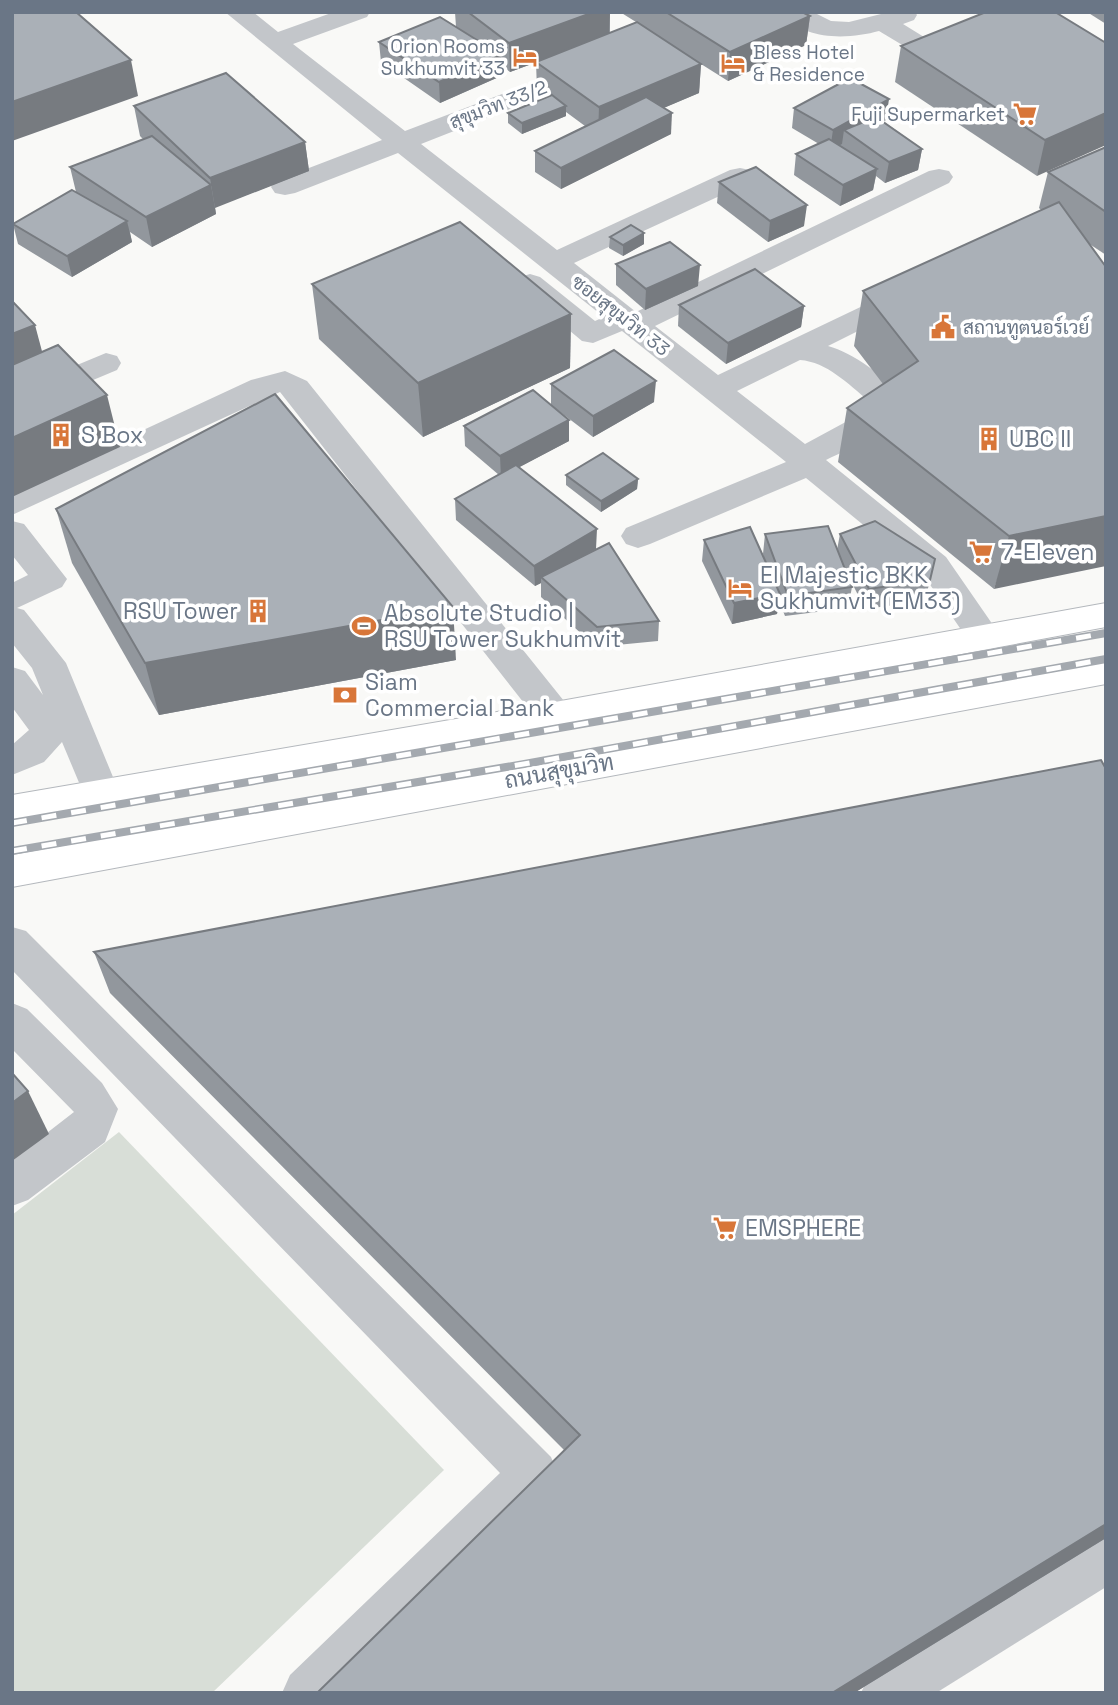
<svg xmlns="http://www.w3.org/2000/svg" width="1118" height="1705" viewBox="0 0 1118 1705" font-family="'Space Grotesk',Sarabun,sans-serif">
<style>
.green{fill:#d8ded7}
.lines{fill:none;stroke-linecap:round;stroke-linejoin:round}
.major-casing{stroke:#b4b8bd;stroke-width:2}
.minor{fill:#c3c6ca;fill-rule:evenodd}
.major{fill:#fff;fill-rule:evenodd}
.rail-casing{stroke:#a4a9af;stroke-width:8}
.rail{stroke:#fff;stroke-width:5;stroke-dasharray:15;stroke-linecap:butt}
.wall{fill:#92979d}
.shaded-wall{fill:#777b80}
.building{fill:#aab0b7;stroke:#777b80;stroke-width:2}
.labels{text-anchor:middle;stroke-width:7;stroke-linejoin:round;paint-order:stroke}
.far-poi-label{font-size:19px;fill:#6a7686;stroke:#fff;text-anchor:end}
.far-street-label{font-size:19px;fill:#6a7686;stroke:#fff}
.poi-label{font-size:23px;fill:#6a7686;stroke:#fff;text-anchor:start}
.street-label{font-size:23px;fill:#6a7686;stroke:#fff}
</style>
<rect width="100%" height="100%" fill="#f9f9f7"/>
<path class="green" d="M119 1132 444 1470 212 1693H12V1215Z"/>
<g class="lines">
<g class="major-casing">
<g id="major">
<path d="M1106 603V627L555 730 12 825V795L555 702Z"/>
<path d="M1106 658V684L12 887V855Z"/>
</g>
</g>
<g class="minor">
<path d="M225 12H253L278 32 334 12H370L367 17 293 44 405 131 578 65 587 62 596 65 600 70 596 75 421 144 557 250 730 170 740 168 750 170 754 176 750 182 574 263 636 312 929 171 939 169 949 171 953 177 949 183 655 326 718 375 894 291 904 288 914 291 919 297 914 303 828 346C853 353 886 376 901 398 889 431 855 446 826 460L946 557 1002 638 997 647 985 651 973 647 922 573 806 478 650 544 638 548 626 544 621 536 626 528 786 462 622 331 593 343 582 341 520 289 515 283 520 277 530 274 540 277 595 321 604 317 398 153 295 193 285 195 275 193 271 187 275 181 382 140ZM800 360C827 362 848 384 869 401L853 418 805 444 737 391Z"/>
<path d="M783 12H813L831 21 849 22 889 12H915L917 15 914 20 903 24 924 37 932 38 996 12H1030L1027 17 935 54 909 49 879 31C850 39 803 42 783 12Z"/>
<path d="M106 353 117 356 121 363 117 370 12 414V392Z"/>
<path d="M285 371 307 381 568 706 573 716 568 726 555 730 542 726 280 392 12 515V491L251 380Z"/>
<path d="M12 521 24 524 67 579 62 587 17 608 24 610 66 663 120 794 114 804 101 809 88 804 62 742 44 762 12 775V745L29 730 12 707V667L25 671 43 695 32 668 12 643V583L28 575 12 555Z"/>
<path d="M12 927 26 931 551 1457 558 1474 551 1491 346 1693H282L290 1675 500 1473 12 970Z"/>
<path d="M12 1003 27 1009 102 1083 118 1109 105 1142 28 1200 12 1206V1160L74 1112 12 1049Z"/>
<path d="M1106 1533V1587L936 1693H861L869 1675 1088 1540Z"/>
</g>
<use href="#major" class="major"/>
<g class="rail-casing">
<g id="rail">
<path d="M12 823 1106 633"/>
<path d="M12 851 530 763 1106 659"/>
</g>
</g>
<use href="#rail" class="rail"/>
</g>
<g class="wall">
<path d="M455 12H610V33L636 22 620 12H802L810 16 806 45 728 81 701 64 699 93 663 108 671 134 561 189 535 172V151L585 126 566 112V116L522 134 508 123V113L545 98 537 91 536 62 548 58 510 72 501 65V76L440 103 381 62 379 42 456 27Z"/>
<path d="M1087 12H1106V24Z"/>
<path d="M1106 43 1037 176 895 82 901 46Z"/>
<path d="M134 106 305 142 309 171 215 207 216 214 152 247 130 232 132 242 72 277 18 244 13 224 76 192 70 167 143 139 140 136Z"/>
<path d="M794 108 886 120 883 121 922 149 918 170 885 183 876 176 873 190 840 206 794 175 796 154 819 144 792 128Z"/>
<path d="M1106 147V255L1088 243 1106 267 994 589 838 462 847 408 883 384 854 346 863 291 1041 210 1039 208 1048 172Z"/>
<path d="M719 182 804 226 768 242 717 203Z"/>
<path d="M610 237 644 244 623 256 609 248Z"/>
<path d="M616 264 698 286 645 310 616 285Z"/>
<path d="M312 284 571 314 570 368 423 437 319 339Z"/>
<path d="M679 305 804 306 801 327 726 364 678 326Z"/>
<path d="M551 384 654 402 593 437 551 405Z"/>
<path d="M464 426 569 441 519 467 596 549 659 621 658 641 596 647 541 597V583L535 586 456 520 455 499 499 475 465 446Z"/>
<path d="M566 475 638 479 637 489 601 512 566 485Z"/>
<path d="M56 509 456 660 159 715 72 563Z"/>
<path d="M765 534 837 550 840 534 935 559 925 601 865 609 846 571 852 587 848 608 785 616 779 601 777 614 732 624 702 561 704 540 765 561 763 554Z"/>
<path d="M94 952 1106 1538 854 1693H317L564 1450 110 993Z"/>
</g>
<g class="shaded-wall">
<path d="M594 12H610L609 35 510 72 509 43Z"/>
<path d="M810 16 806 45 728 81 730 52Z"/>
<path d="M501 55V76L440 103 439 82Z"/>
<path d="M131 60 138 96 12 141V102Z"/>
<path d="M701 64 699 93 598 136 599 107Z"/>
<path d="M889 99 886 120 854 137 844 130 842 144 830 150 833 130Z"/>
<path d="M566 106V116L522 134V123Z"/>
<path d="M672 113 671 134 561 189V168Z"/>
<path d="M1106 113V145L1037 176 1045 140Z"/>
<path d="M305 142 309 171 215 208 210 178Z"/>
<path d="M922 149 918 170 885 183 889 162Z"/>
<path d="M877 169 873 190 840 206 843 185Z"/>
<path d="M211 185 216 214 152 247 146 217Z"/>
<path d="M807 205 804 226 768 242 770 221Z"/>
<path d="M127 221 132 242 72 277 67 256Z"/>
<path d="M644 233V244L623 256V245Z"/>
<path d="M700 265 698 286 645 310 646 289Z"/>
<path d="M804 306 801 327 726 364 728 343Z"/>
<path d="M571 314 570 368 423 437 418 383Z"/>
<path d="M35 325 47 370 12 386V334Z"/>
<path d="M656 381 654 402 593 437V416Z"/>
<path d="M107 395 120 447 12 497V438Z"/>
<path d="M569 420V441L501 477 500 456Z"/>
<path d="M638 479 637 489 601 512V501Z"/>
<path d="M1106 516V566L994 589 1009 536Z"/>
<path d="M597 529 596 549 541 577V583L535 586 534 566Z"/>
<path d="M780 594 777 614 732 624 734 603Z"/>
<path d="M453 607 456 660 159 715 145 663Z"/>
<path d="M28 1091 49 1134 12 1161V1103Z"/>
<path d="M1106 1524V1538L854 1693H832Z"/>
</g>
<g class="building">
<path d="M12 12H76L131 60 12 102Z"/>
<path d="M468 12H594L509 43Z"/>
<path d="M666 12H802L810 16 730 52Z"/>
<path d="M986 12H1055L1106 43V113L1045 140 901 46Z"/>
<path d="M440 17 501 55 439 82 379 42Z"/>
<path d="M637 22 701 64 599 107 536 62Z"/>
<path d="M226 73 305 142 210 178 134 106Z"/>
<path d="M850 78 889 99 833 130 794 108Z"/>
<path d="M552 95 566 106 522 123 508 113Z"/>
<path d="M646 97 672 113 561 168 535 151Z"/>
<path d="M876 117 922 149 889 162 844 130Z"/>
<path d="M152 136 211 185 146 217 70 167Z"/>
<path d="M829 139 877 169 843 185 796 154Z"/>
<path d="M1106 147V212L1048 172Z"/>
<path d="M756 167 807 205 770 221 719 182Z"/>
<path d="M72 190 127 221 67 256 13 224Z"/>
<path d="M1059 202 1106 267V516L1009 536 847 408 918 361 863 291Z"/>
<path d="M460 222 571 314 418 383 312 284Z"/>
<path d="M631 225 644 233 623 245 610 237Z"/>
<path d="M670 242 700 265 646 289 616 264Z"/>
<path d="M755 269 804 306 728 343 679 305Z"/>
<path d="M12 301 35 325 12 334Z"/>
<path d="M58 345 107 395 12 438V365Z"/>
<path d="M614 350 656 381 593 416 551 384Z"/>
<path d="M533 390 569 420 500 456 464 426Z"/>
<path d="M275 394 453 607 145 663 56 509Z"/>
<path d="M603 453 638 479 601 501 566 475Z"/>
<path d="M516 465 597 529 534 566 455 499Z"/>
<path d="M875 521 935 559 930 580 869 589 840 534Z"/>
<path d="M828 526 852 587 788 596 765 534Z"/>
<path d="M750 527 780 594 734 603 704 540Z"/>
<path d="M609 543 659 621 597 627 541 577Z"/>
<path d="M1101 760 1106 769V1524L832 1693H317L580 1435 94 952Z"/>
<path d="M12 1073 28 1091 12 1103Z"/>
</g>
<defs>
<g id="hotel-bare" transform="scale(1.89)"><path d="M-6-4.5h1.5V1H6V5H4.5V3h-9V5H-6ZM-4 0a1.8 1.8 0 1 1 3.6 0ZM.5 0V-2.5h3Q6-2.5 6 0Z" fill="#d87639" stroke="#fff" stroke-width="2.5" paint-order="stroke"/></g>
<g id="supermarket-bare" transform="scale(1.89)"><path d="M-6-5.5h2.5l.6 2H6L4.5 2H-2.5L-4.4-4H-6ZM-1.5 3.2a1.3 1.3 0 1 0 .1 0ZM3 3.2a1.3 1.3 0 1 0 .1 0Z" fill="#d87639" stroke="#fff" stroke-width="2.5" paint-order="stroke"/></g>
<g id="civic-bare" transform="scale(1.89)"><path d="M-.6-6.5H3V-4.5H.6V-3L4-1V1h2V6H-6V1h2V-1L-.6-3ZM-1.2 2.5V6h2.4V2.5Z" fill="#d87639" stroke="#fff" stroke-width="2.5" paint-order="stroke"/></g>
<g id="building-bare" transform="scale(1.89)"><path d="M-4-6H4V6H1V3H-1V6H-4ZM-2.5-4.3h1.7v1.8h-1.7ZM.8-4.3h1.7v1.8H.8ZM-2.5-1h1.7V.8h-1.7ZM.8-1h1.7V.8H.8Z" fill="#d87639" stroke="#fff" stroke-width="2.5" paint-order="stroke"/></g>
<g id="stadium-bare" transform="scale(1.89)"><path d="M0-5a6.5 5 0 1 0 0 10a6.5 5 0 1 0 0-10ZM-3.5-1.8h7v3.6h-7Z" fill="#d87639" stroke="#fff" stroke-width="2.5" paint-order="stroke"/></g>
<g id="bank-bare" transform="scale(1.89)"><path d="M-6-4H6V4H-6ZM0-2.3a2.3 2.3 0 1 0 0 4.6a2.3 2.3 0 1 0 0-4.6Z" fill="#d87639" stroke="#fff" stroke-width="2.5" paint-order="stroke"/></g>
</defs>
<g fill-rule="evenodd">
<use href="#hotel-bare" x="525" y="57"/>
<use href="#hotel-bare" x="733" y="63"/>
<use href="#supermarket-bare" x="1025" y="114"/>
<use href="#civic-bare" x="943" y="327"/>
<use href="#building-bare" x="61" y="435"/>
<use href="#building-bare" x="989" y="439"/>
<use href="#supermarket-bare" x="981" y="552"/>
<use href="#hotel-bare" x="740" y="588"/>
<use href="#building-bare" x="258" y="611"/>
<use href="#stadium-bare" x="364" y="626"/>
<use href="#bank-bare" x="345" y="695"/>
<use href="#supermarket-bare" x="725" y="1228"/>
</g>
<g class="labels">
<g class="far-poi-label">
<text x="505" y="53">Orion Rooms<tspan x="505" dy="22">Sukhumvit 33</tspan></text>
<text x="753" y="59" text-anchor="start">Bless Hotel<tspan x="753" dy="22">&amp; Residence</tspan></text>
<text x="1005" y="121">Fuji Supermarket</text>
<text x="963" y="334" text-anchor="start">สถานทูตนอร์เวย์</text>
</g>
<g class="far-street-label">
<text transform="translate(498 104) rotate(-21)" y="7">สุขุมวิท 33/2</text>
<text transform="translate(621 315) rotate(38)" y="7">ซอยสุขุมวิท 33</text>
</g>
<g class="poi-label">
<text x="81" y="443">S Box</text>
<text x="1009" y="447">UBC II</text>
<text x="1001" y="560">7-Eleven</text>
<text x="760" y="583">El Majestic BKK<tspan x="760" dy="26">Sukhumvit (EM33)</tspan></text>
<text x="238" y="619" text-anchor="end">RSU Tower</text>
<text x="384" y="621">Absolute Studio |<tspan x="384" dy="26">RSU Tower Sukhumvit</tspan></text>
<text x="365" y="690">Siam<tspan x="365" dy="26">Commercial Bank</tspan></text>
<text x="745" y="1236">EMSPHERE</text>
</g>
<g class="street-label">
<text transform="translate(559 771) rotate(-10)" y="8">ถนนสุขุมวิท</text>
</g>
</g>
<rect width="1118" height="1705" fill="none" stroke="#6a7686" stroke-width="28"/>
</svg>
